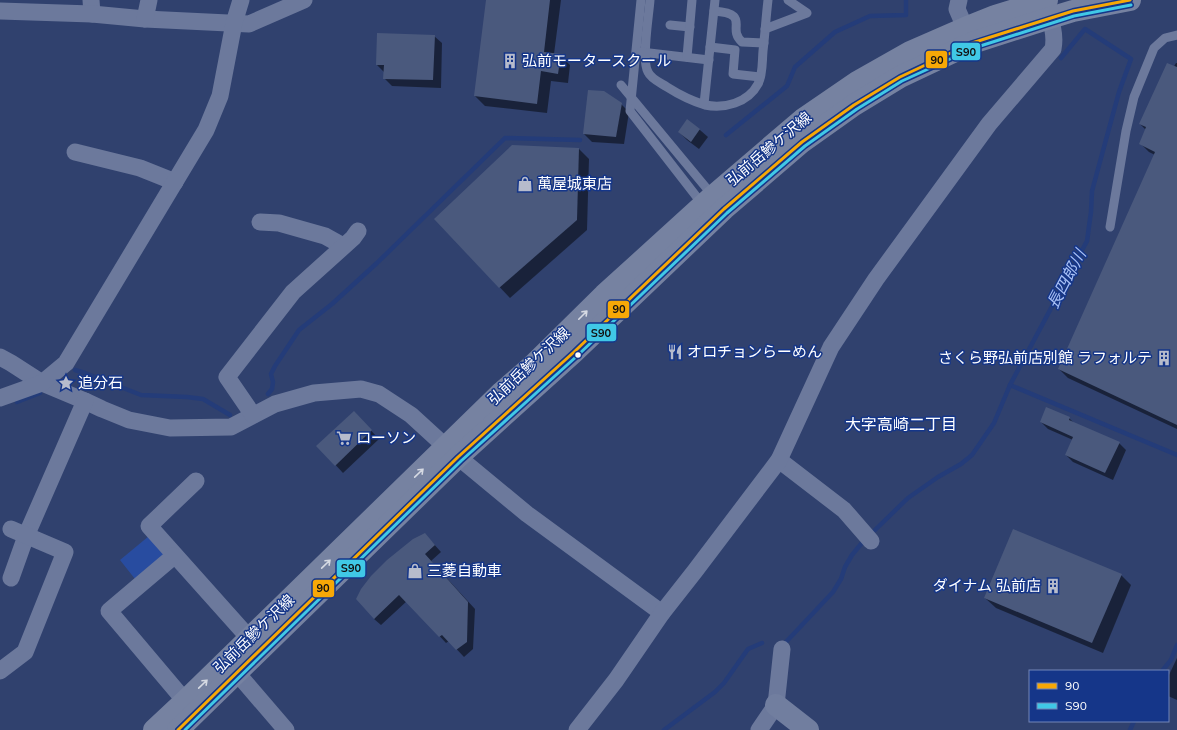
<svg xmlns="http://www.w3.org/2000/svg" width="1177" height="730" viewBox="0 0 1177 730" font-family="Mulish,'Noto Sans JP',sans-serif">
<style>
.green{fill:#284ca0}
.shadow{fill:#0007}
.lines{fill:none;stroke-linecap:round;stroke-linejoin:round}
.stream{stroke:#243c79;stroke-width:4.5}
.building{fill:#4a597d}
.lane{stroke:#6c799c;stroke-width:9}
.street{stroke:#6c799c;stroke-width:17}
.secondary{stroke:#717e9f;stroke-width:22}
.primary{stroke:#7682a1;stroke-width:22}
.bus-1-casing{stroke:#153689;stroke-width:6}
.bus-2-casing{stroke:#153689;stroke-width:6}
.bus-1{stroke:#f7a806;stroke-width:3}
.bus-2{stroke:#40c8e6;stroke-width:3}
.oneway{stroke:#d6dae3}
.bus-dot{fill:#fff;stroke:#153689;stroke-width:1.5}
.labels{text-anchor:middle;stroke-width:3;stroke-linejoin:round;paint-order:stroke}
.poi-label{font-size:15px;fill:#fff;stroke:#153689;text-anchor:start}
.street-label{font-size:15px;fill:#fff;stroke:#153689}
.water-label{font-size:16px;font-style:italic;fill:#a8c0f6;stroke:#153689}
.neighbourhood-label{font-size:16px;fill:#fff;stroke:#153689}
.line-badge{stroke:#153689;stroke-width:1.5}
.pale-badge-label{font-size:11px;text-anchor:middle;font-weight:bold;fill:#111}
</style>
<rect width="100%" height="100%" fill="#30416e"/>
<path class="green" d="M149 536 164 554 135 579 120 560Z"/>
<g class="shadow">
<path d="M487 0H561L554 54 560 55 570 65 568 83 551 81 547 113 485 106 475 96Z"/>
<path d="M434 36 442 43 441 88 392 86 384 78V72L377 65Z"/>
<path d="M1176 63H1177V429L1068 378 1059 369 1155 155 1149 152 1140 143 1146 130 1140 124Z"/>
<path d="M621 104 629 112 624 144 592 142 584 134Z"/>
<path d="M687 121 700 130 708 137 699 149 687 140 679 132Z"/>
<path d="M579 149 589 159 587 230 510 298 436 220Z"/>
<path d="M1069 418 1074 423 1119 443 1126 450 1113 480 1073 462 1066 455 1073 440 1048 429 1041 422Z"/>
<path d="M361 420 379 439 343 473 318 446Z"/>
<path d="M432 542 441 552 431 561 475 609 473 649 464 657 449 641 446 643 407 601 381 625 374 619Z"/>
<path d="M1121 575 1131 585 1103 653 996 608 985 598Z"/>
<path d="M1177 658V700L1168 696V677Z"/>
</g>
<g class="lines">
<g class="stream">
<path d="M726 135 787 86 795 67 835 32 870 16 906 15V0"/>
<path d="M75 370 85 373 141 395 187 397 203 399 230 415"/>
<path d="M1010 385 1177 455"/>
<path d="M268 394 272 389 273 382 271 374 275 366 299 330 332 304 377 263 505 138 580 140"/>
<path d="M17 402 40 393"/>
<path d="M875 530 908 498 938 477 961 464 972 455 994 423 1010 385 1087 241 1091 212 1092 191 1119 92 1131 59 1085 29 1061 58"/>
<path d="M786 642 833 592 841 579 845 567 852 555 861 544"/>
<path d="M1162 671 1171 660 1177 645"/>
<path d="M664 730 715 692 724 683 748 649 762 643"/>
<path d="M1130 730 1134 721"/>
</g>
</g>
<g class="building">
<path d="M486 0H550L544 52 561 54 558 74 541 71 537 104 474 96Z"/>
<path d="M377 33 435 35 433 80 383 79 384 65H376Z"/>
<path d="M1167 63 1177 67V425L1058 369 1155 152 1139 144 1146 127 1139 124Z"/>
<path d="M588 90 604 91 622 103 616 137 583 134Z"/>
<path d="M687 119 700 129 691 142 678 132Z"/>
<path d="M512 145 579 148 577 220 499 288 434 219Z"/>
<path d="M1046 407 1070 417 1069 420 1120 442 1105 473 1065 455 1073 437 1040 422Z"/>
<path d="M354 411 372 430 335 466 316 446Z"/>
<path d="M1013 529 1122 574 1092 643 984 598Z"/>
<path d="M425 533 435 545 425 554 468 602 467 642 456 650 442 635 439 637 399 595 374 619 356 599 361 589 371 576 387 560 413 539Z"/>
</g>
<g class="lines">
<g class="lane">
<path d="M641 0 630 111 703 205"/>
<path d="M650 0C649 15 641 61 648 72 651 79 661 83 667 87 678 94 692 101 705 105 724 109 748 103 758 84 763 75 762 62 763 51 765 34 766 17 768 0"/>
<path d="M714 11C752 14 726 28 742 42L764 43"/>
<path d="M670 25 690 27"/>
<path d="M765 29 807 13 788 0"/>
<path d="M710 47 735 50 733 74 760 77"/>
<path d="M641 52 709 60"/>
<path d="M687 57 692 0"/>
<path d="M621 85 713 196"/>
<path d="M704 104 715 0"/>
<path d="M1110 227 1126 131 1134 97 1154 48 1165 38 1177 35"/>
</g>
<g class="street">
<path d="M91 0 92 14"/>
<path d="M959 0 957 9 970 39"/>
<path d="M0 11 92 14 145 19 249 24 304 0"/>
<path d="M145 19 149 0"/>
<path d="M75 152 140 168 175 182"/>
<path d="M260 222 279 223 325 236 343 246"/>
<path d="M0 357 11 363 42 383 85 401 102 409 129 420 170 428 231 427 275 404 314 393 361 389 379 394 411 415 446 447 527 514 662 613"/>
<path d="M0 398 42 383 66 363 206 130 220 96 234 23 241 0"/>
<path d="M253 415 227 377 293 292 353 238 358 231"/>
<path d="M779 460 844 510 871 541"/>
<path d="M196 481 149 526 250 639"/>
<path d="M174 556 109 611 185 701"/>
<path d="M11 578 26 536 85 401"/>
<path d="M0 671 25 652 65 552 11 529"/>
<path d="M237 673 286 730"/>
<path d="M577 730 616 680 662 613 695 571 779 460 831 347 876 279 989 124 1053 49C1056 34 1051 21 1046 7"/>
<path d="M759 730 776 705 782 649"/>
</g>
<path class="secondary" d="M776 705 808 730"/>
<g class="primary">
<path d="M154 730 185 701 502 392 533 365 604 295 713 196 803 119 857 82 910 52 965 28 995 16 1047 0"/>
<path d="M178 730 458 457 574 352 724 209 802 142 854 105 900 77 972 43 1050 18 1073 11 1130 0"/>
</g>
<g class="bus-1-casing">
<path id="bus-1" d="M178 730 458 457 574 352 724 209 802 142 854 105 900 77 972 43 1073 11 1130 0"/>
</g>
<g class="bus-2-casing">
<path id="bus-2" d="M185 730 461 461 577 356 727 213 805 146 857 109 902 81 974 48 1074 16 1131 5"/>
</g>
<use href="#bus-1" class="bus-1"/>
<use href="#bus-2" class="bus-2"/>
</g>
<defs><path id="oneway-shaft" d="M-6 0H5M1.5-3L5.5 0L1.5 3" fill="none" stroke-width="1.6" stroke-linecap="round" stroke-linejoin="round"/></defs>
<g class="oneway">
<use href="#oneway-shaft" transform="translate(583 315) rotate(-45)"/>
<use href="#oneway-shaft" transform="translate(419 473) rotate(-44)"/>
<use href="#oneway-shaft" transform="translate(326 564) rotate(-44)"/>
<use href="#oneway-shaft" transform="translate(203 684) rotate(-44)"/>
</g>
<defs>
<g id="building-bare" transform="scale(1.2)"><path d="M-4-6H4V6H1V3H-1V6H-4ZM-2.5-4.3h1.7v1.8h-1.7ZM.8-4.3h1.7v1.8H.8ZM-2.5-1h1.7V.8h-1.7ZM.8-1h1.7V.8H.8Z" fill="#b7bccc" stroke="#153689" stroke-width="2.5" paint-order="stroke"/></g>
<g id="shop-bare" transform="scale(1.2)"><path d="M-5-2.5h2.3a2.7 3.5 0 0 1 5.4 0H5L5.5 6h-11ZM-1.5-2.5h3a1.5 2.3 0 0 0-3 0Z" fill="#b7bccc" stroke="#153689" stroke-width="2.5" paint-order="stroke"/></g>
<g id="restaurant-bare" transform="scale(1.2)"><path d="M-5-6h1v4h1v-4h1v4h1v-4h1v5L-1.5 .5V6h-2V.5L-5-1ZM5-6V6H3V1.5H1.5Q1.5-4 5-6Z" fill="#b7bccc" stroke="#153689" stroke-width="2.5" paint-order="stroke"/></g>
<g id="sight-bare" transform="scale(1.2)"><path d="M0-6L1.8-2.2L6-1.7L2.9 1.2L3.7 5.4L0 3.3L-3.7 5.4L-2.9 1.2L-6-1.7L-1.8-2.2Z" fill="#b7bccc" stroke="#153689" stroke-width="2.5" paint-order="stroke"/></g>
<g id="supermarket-bare" transform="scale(1.2)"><path d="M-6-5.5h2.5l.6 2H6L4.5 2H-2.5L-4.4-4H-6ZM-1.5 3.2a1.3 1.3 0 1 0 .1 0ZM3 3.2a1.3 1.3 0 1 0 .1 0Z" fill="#b7bccc" stroke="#153689" stroke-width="2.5" paint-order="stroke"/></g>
</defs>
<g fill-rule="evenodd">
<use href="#building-bare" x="510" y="61"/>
<use href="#shop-bare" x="525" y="184"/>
<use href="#restaurant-bare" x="675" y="352"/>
<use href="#building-bare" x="1164" y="358"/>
<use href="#sight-bare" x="66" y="383"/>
<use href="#supermarket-bare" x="344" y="438"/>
<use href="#shop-bare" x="415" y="571"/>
<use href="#building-bare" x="1053" y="586"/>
</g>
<circle class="bus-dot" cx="578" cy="355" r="3.5"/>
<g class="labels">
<g class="poi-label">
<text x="522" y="66">弘前モータースクール</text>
<text x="537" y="189">萬屋城東店</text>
<text x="687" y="357">オロチョンらーめん</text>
<text x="1152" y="363" text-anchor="end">さくら野弘前店別館 ラフォルテ</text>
<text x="78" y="388">追分石</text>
<text x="356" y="443">ローソン</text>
<text x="427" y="576">三菱自動車</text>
<text x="1041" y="591" text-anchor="end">ダイナム 弘前店</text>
</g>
<g class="street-label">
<text transform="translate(769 149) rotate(-40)" y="5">弘前岳鰺ケ沢線</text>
<text transform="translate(529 366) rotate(-43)" y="5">弘前岳鰺ケ沢線</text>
<text transform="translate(254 634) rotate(-44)" y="5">弘前岳鰺ケ沢線</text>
</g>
<g class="water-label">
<text transform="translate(1066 279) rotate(-62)" y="6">長四郎川</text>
</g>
<g class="neighbourhood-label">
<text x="901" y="430">大字高崎二丁目</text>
</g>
</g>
<g class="line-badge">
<rect x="951" y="42" width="30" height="19" rx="4" fill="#40c8e6"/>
<rect x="925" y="50" width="23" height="19" rx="4" fill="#f7a806"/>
<rect x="607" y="300" width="23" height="19" rx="4" fill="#f7a806"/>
<rect x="586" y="323" width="31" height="19" rx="4" fill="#40c8e6"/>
<rect x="336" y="559" width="30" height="19" rx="4" fill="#40c8e6"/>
<rect x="312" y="579" width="23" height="19" rx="4" fill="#f7a806"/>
</g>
<g class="pale-badge-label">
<text x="966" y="56">S90</text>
<text x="937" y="64">90</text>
<text x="619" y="313">90</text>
<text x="601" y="337">S90</text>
<text x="351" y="572">S90</text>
<text x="323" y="592">90</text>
</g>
<rect x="1029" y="670" width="140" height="52" fill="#153689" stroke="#7386b8"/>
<rect x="1037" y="683" width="20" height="6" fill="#f7a806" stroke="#7386b8"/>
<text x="1065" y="690" font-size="12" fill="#ffffff">90</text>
<rect x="1037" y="703" width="20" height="6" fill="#40c8e6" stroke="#7386b8"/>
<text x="1065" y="710" font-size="12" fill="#ffffff">S90</text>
</svg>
